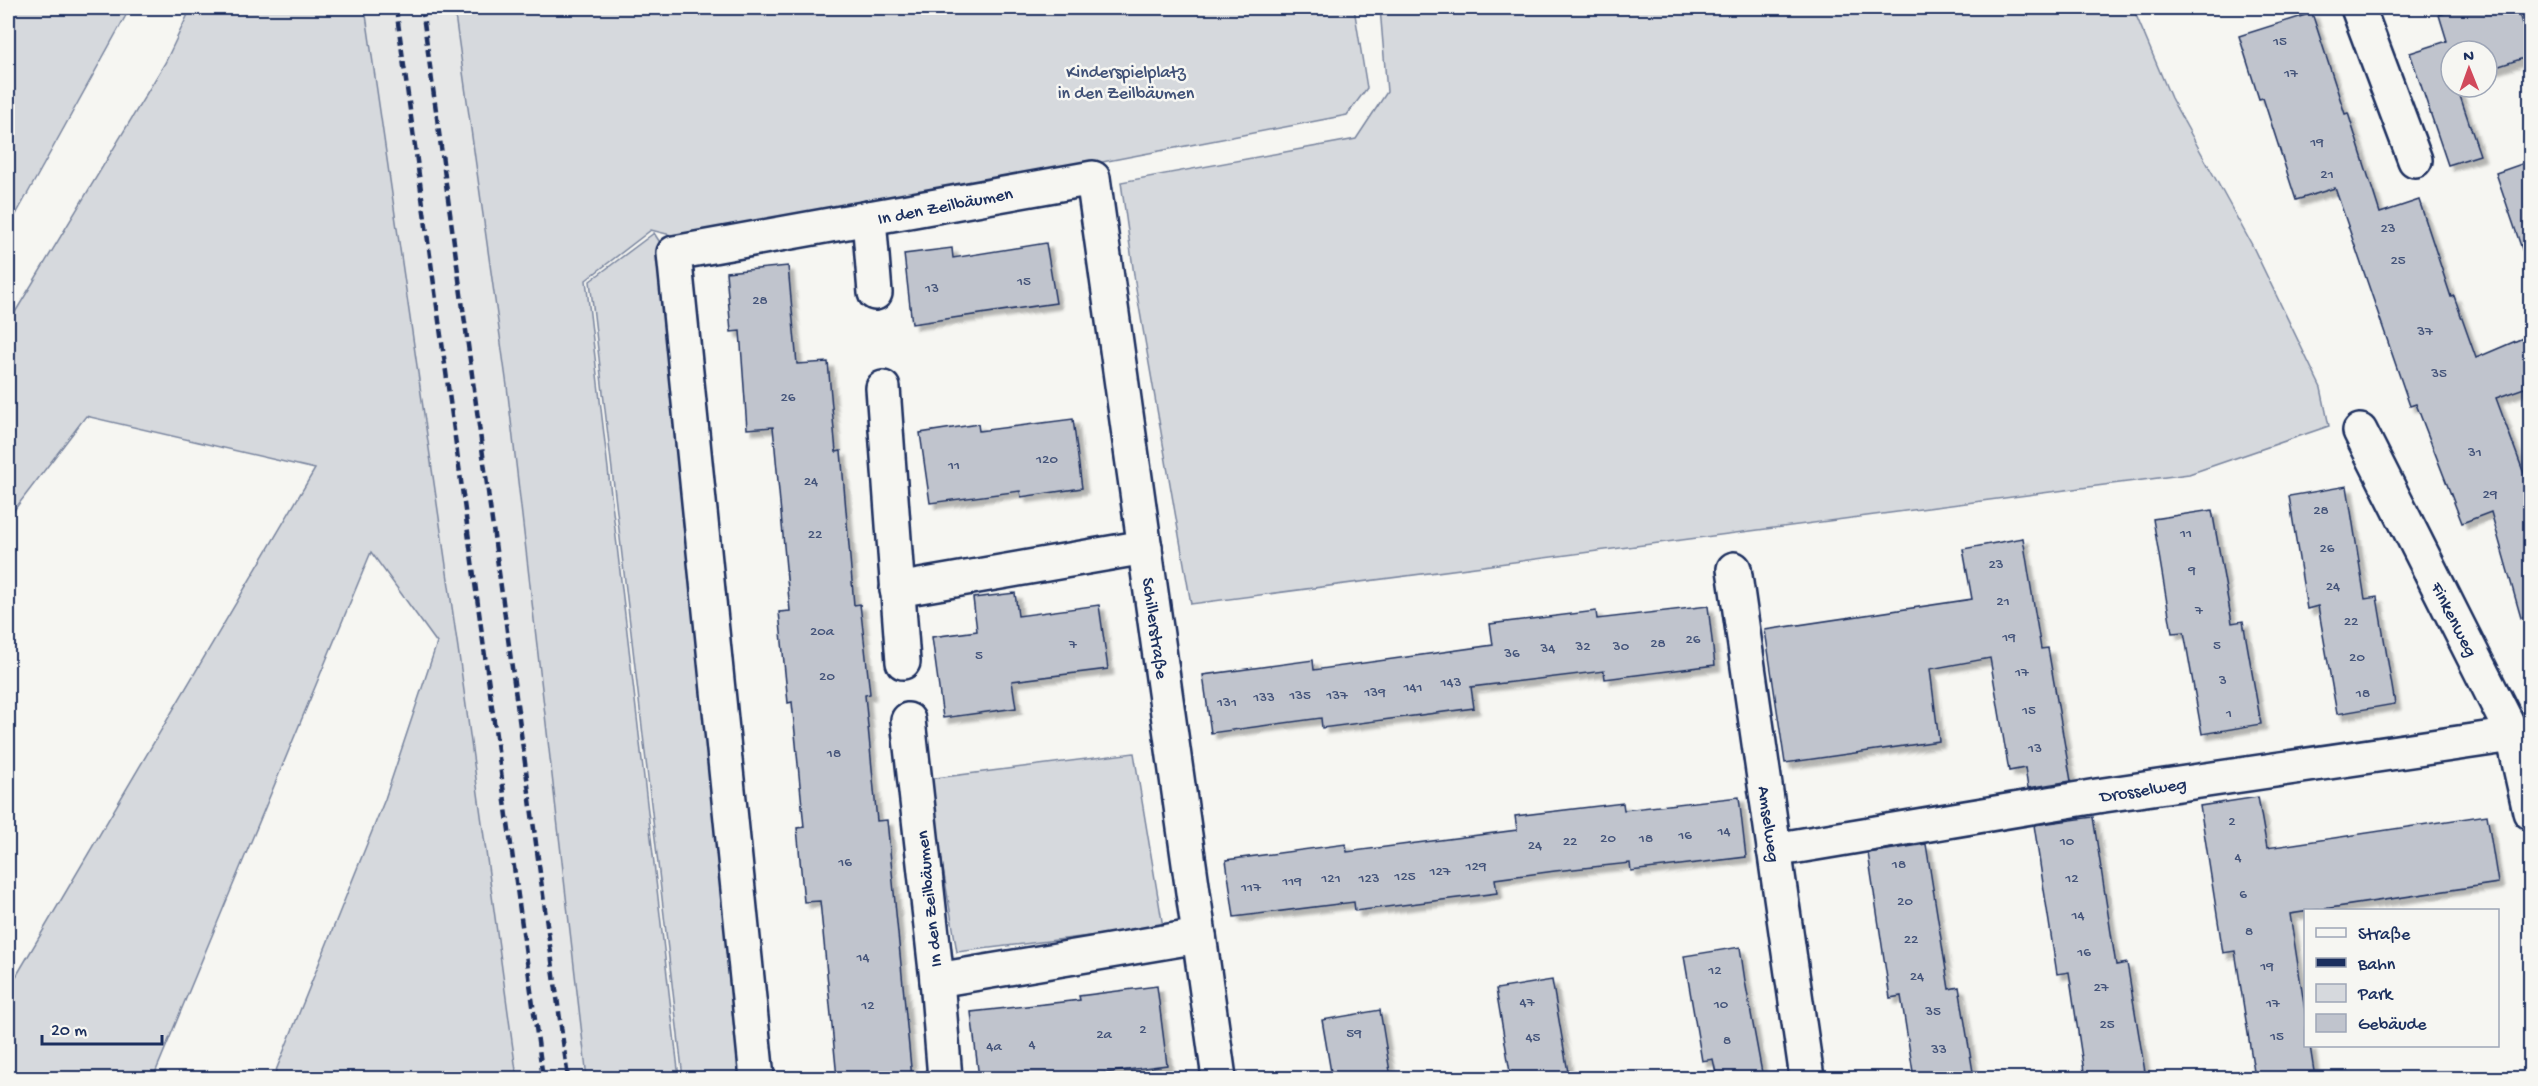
<svg xmlns="http://www.w3.org/2000/svg" width="2538" height="1086" viewBox="0 0 2538 1086" font-family="'Gochi Hand',sans-serif">
<style>
.built{fill:#e6e7e7}
.green{fill:#d6d9dd;stroke:#78849e;stroke-width:1.5}
.building{fill:#c0c4cd;stroke:#1b2f5e;stroke-width:1.5;filter:url(#shadow)}
.lines{fill:none;stroke-linecap:round;stroke-linejoin:round}
.minor-casing{stroke:#1b2f5e;stroke-width:38}
.minor{stroke:#f6f6f2;stroke-width:33}
.rail{stroke:#1b2f5e;stroke-width:4.5;stroke-dasharray:9 4.5;stroke-linecap:butt}
.labels{text-anchor:middle;stroke-width:5;stroke-linejoin:round;paint-order:stroke}
.number-label{font-size:15px;fill:#44547a}
.park-label{font-size:18px;fill:#405177;stroke:#f6f6f2}
.street-label{font-size:18px;fill:#1b2f5e;stroke:#f6f6f2}
</style>
<defs>
<filter id="shadow"><feDropShadow dx="5.5" dy="5.5" stdDeviation="1.5" flood-color="#0004"/></filter>
</defs>
<rect width="100%" height="100%" fill="#f6f6f2"/>
<filter id="ink" filterUnits="userSpaceOnUse"><feTurbulence type="fractalNoise" baseFrequency=".0167" numOctaves="2"/><feDisplacementMap in="SourceGraphic" scale="12" xChannelSelector="R" yChannelSelector="G"/><feConvolveMatrix kernelMatrix="1 2 1 2 8 2 1 2 1" color-interpolation-filters="sRGB"/></filter>
<g filter="url(#ink)">
<path class="built" d="M365 8H454L507 386 587 1078H517L460 662Z"/>
<g class="green">
<path d="M8 8H130L8 229Z"/>
<path d="M191 8H365L460 662 517 1078H273L385 799 437 643 371 552 153 1078H8V990L315 469 86 416 8 518V324L165 63Z"/>
<path d="M454 8H1354L1367 88 1347 115 1066 169 675 236 651 230 586 280 679 1078H587L507 386Z"/>
<path d="M1380 8H2133L2171 98 2252 245 2321 388 2329 426 2189 474 1191 604 1136 289 1121 182 1356 139 1387 92Z"/>
<path d="M654 233 668 255 747 1078H683L590 281Z"/>
<path d="M1134 753 1163 927 957 952 928 779Z"/>
</g>
<g class="building">
<path d="M2462 8H2517L2530 48V56L2487 70V51H2451V87H2457L2480 155 2448 165 2410 53 2447 41 2439 15Z"/>
<path d="M2312 13 2345 114 2348 113 2380 213 2419 200 2451 297 2454 296 2476 358 2530 335V386L2496 398 2530 490V617L2521 618 2491 512 2462 523 2416 404 2410 406 2335 188 2296 200 2263 98 2259 99 2239 36Z"/>
<path d="M2530 161V258H2525L2496 173Z"/>
<path d="M1046 243 1056 303 912 324 904 254 952 248 953 258Z"/>
<path d="M788 266 797 364 828 362 836 452 841 451 854 605 860 604 865 648 870 694 865 695 877 821 887 820 912 1078H837L820 901 804 902 797 828 804 827 792 702 788 703 779 612 790 611 773 427 747 429 740 331 731 332 726 272Z"/>
<path d="M1073 419 1082 488 1021 497 1020 491 930 503 920 433 978 424 979 431Z"/>
<path d="M2347 486 2365 599 2377 597 2395 704 2337 714 2318 606 2307 609 2289 496Z"/>
<path d="M2212 510 2232 623 2243 621 2261 724 2202 734 2184 632 2172 633 2153 519Z"/>
<path d="M2023 538 2041 649 2048 648 2071 781 2028 788 2025 768 2009 771 1990 658 1930 669 1939 741 1785 763 1765 630 1972 599 1963 549Z"/>
<path d="M1015 593 1018 616 1099 605 1108 669 1012 681 1016 708 943 718 932 637 977 631 973 598Z"/>
<path d="M1708 606 1715 665 1605 679 1604 671 1471 687 1474 708 1322 728 1321 718 1211 733 1203 675 1313 660 1314 670 1493 645 1490 624 1596 611 1597 619Z"/>
<path d="M1739 797 1746 857 1631 871 1630 863 1555 871 1495 879 1497 893 1355 911 1354 902 1234 917 1226 860 1346 844 1347 852 1517 830 1515 816 1623 803 1624 810Z"/>
<path d="M2258 797 2267 848 2487 815 2498 883 2290 914 2306 1017V1046H2310L2315 1078H2255L2235 951 2223 953 2200 806Z"/>
<path d="M2093 817 2116 965 2127 963 2146 1078H2085L2069 972 2057 974 2034 825Z"/>
<path d="M1926 844 1949 989 1959 987 1974 1078H1914L1901 996 1890 998 1868 853Z"/>
<path d="M1740 947 1745 981 1763 1078H1717L1713 1059 1702 1061 1684 956Z"/>
<path d="M1552 980 1569 1078H1511L1496 989Z"/>
<path d="M1157 986 1167 1065 1064 1078H979L971 1012 1080 1000 1079 996Z"/>
<path d="M1380 1010 1391 1078H1332L1322 1020Z"/>
</g>
<g class="lines">
<g class="minor-casing">
<g id="minor">
<path d="M2358 8 2415 160"/>
<path d="M875 293 869 218 1093 178 1219 1078"/>
<path d="M883 388 903 662"/>
<path d="M2360 431 2513 735 2530 812"/>
<path d="M1734 569 1807 1078"/>
<path d="M897 590 1145 547"/>
<path d="M908 720 937 980 945 1078"/>
<path d="M1774 850 2097 796 2513 735"/>
<path d="M937 980 1199 936"/>
<path d="M757 1078 674 253 869 218"/>
</g>
</g>
<use href="#minor" class="minor"/>
<g class="rail">
<path d="M396 8 543 1078"/>
<path d="M422 8 568 1078"/>
</g>
</g>
</g>
<g class="labels">
<g class="number-label">
<text x="2280" y="45">15</text>
<text x="2291" y="77">17</text>
<text x="2317" y="146">19</text>
<text x="2327" y="178">21</text>
<text x="2388" y="232">23</text>
<text x="2398" y="264">25</text>
<text x="1024" y="285">15</text>
<text x="932" y="292">13</text>
<text x="760" y="304">28</text>
<text x="2425" y="335">37</text>
<text x="2439" y="377">35</text>
<text x="788" y="401">26</text>
<text x="2475" y="456">31</text>
<text x="1047" y="463">120</text>
<text x="954" y="469">11</text>
<text x="811" y="485">24</text>
<text x="2490" y="498">29</text>
<text x="2321" y="514">28</text>
<text x="2186" y="537">11</text>
<text x="815" y="538">22</text>
<text x="2327" y="552">26</text>
<text x="1996" y="568">23</text>
<text x="2192" y="574">9</text>
<text x="2333" y="590">24</text>
<text x="2003" y="605">21</text>
<text x="2199" y="614">7</text>
<text x="2351" y="625">22</text>
<text x="822" y="635">20a</text>
<text x="2009" y="641">19</text>
<text x="1693" y="643">26</text>
<text x="1658" y="647">28</text>
<text x="1073" y="648">7</text>
<text x="2217" y="649">5</text>
<text x="1583" y="650">32</text>
<text x="1621" y="650">30</text>
<text x="1548" y="652">34</text>
<text x="1512" y="657">36</text>
<text x="979" y="659">5</text>
<text x="2357" y="661">20</text>
<text x="2022" y="676">17</text>
<text x="827" y="680">20</text>
<text x="2223" y="684">3</text>
<text x="1451" y="686">143</text>
<text x="1413" y="691">141</text>
<text x="1375" y="696">139</text>
<text x="2363" y="697">18</text>
<text x="1300" y="699">135</text>
<text x="1337" y="699">137</text>
<text x="1264" y="701">133</text>
<text x="1227" y="706">131</text>
<text x="2029" y="714">15</text>
<text x="2229" y="717">1</text>
<text x="2035" y="752">13</text>
<text x="834" y="757">18</text>
<text x="2232" y="825">2</text>
<text x="1724" y="835">14</text>
<text x="1685" y="839">16</text>
<text x="1608" y="842">20</text>
<text x="1646" y="842">18</text>
<text x="1570" y="845">22</text>
<text x="2067" y="845">10</text>
<text x="1535" y="849">24</text>
<text x="2238" y="861">4</text>
<text x="845" y="866">16</text>
<text x="1899" y="868">18</text>
<text x="1476" y="870">129</text>
<text x="1440" y="875">127</text>
<text x="1405" y="880">125</text>
<text x="1331" y="882">121</text>
<text x="1369" y="882">123</text>
<text x="2072" y="882">12</text>
<text x="1292" y="885">119</text>
<text x="1251" y="891">117</text>
<text x="2243" y="898">6</text>
<text x="1905" y="905">20</text>
<text x="2078" y="919">14</text>
<text x="2249" y="935">8</text>
<text x="1911" y="943">22</text>
<text x="2084" y="956">16</text>
<text x="863" y="961">14</text>
<text x="2267" y="970">19</text>
<text x="1715" y="974">12</text>
<text x="1917" y="980">24</text>
<text x="2101" y="991">27</text>
<text x="1527" y="1006">47</text>
<text x="2273" y="1007">17</text>
<text x="1721" y="1008">10</text>
<text x="868" y="1009">12</text>
<text x="1933" y="1015">35</text>
<text x="2107" y="1028">25</text>
<text x="1143" y="1033">2</text>
<text x="1354" y="1037">59</text>
<text x="1104" y="1038">2a</text>
<text x="2277" y="1040">15</text>
<text x="1533" y="1041">45</text>
<text x="1727" y="1044">8</text>
<text x="1032" y="1048">4</text>
<text x="994" y="1050">4a</text>
<text x="1939" y="1053">33</text>
</g>
<g class="park-label">
<text x="1126" y="77">Kinderspielplatz<tspan x="1126" dy="21">in den Zeilbäumen</tspan></text>
</g>
<g class="street-label">
<text transform="translate(945 205) rotate(-11)" y="6">In den Zeilbäumen</text>
<text transform="translate(2455 619) rotate(63)" y="6">Finkenweg</text>
<text transform="translate(1156 628) rotate(82)" y="6">Schillerstraße</text>
<text transform="translate(2143 789) rotate(-9)" y="6">Drosselweg</text>
<text transform="translate(1770 824) rotate(82)" y="6">Amselweg</text>
<text transform="translate(928 899) rotate(-96)" y="6">In den Zeilbäumen</text>
</g>
</g>
<rect width="2538" height="1086" fill="none" stroke="#f6f6f2" stroke-width="30"/>
<rect x="15" y="15" width="2508" height="1056" fill="none" stroke="#1b2f5e" stroke-width="2" filter="url(#ink)"/>
<rect x="2304" y="909" width="195" height="138" fill="#f6f6f2" stroke="#9ea6b7" stroke-width="1.5"/>
<rect x="2316" y="928" width="30" height="9" fill="#f6f6f2" stroke="#9ea6b7" stroke-width="1.5"/>
<text x="2358" y="939" font-size="18" fill="#1b2f5e">Straße</text>
<rect x="2316" y="958" width="30" height="9" fill="#1b2f5e" stroke="#9ea6b7" stroke-width="1.5"/>
<text x="2358" y="969" font-size="18" fill="#1b2f5e">Bahn</text>
<rect x="2316" y="984" width="30" height="18" fill="#d6d9dd" stroke="#9ea6b7" stroke-width="1.5"/>
<text x="2358" y="999" font-size="18" fill="#1b2f5e">Park</text>
<rect x="2316" y="1014" width="30" height="18" fill="#c0c4cd" stroke="#9ea6b7" stroke-width="1.5"/>
<text x="2358" y="1029" font-size="18" fill="#1b2f5e">Gebäude</text>
<g transform="translate(2469 69) rotate(359)"><circle r="28" fill="#f6f6f2" stroke="#9ea6b7" stroke-width="1.5"/>
<path d="M0-4.5L10 22L0 15L-10 22Z" fill="#d1495b"/>
<text y="-9" font-size="16" font-weight="bold" text-anchor="middle" fill="#1b2f5e">N</text>
</g>
<path d="M42 1035v9h120v-9" fill="none" stroke="#1b2f5e" stroke-width="3"/>
<text x="51" y="1035" font-size="18" fill="#1b2f5e" stroke="#f6f6f2" stroke-width="4.5" paint-order="stroke">20 m</text>
</svg>
